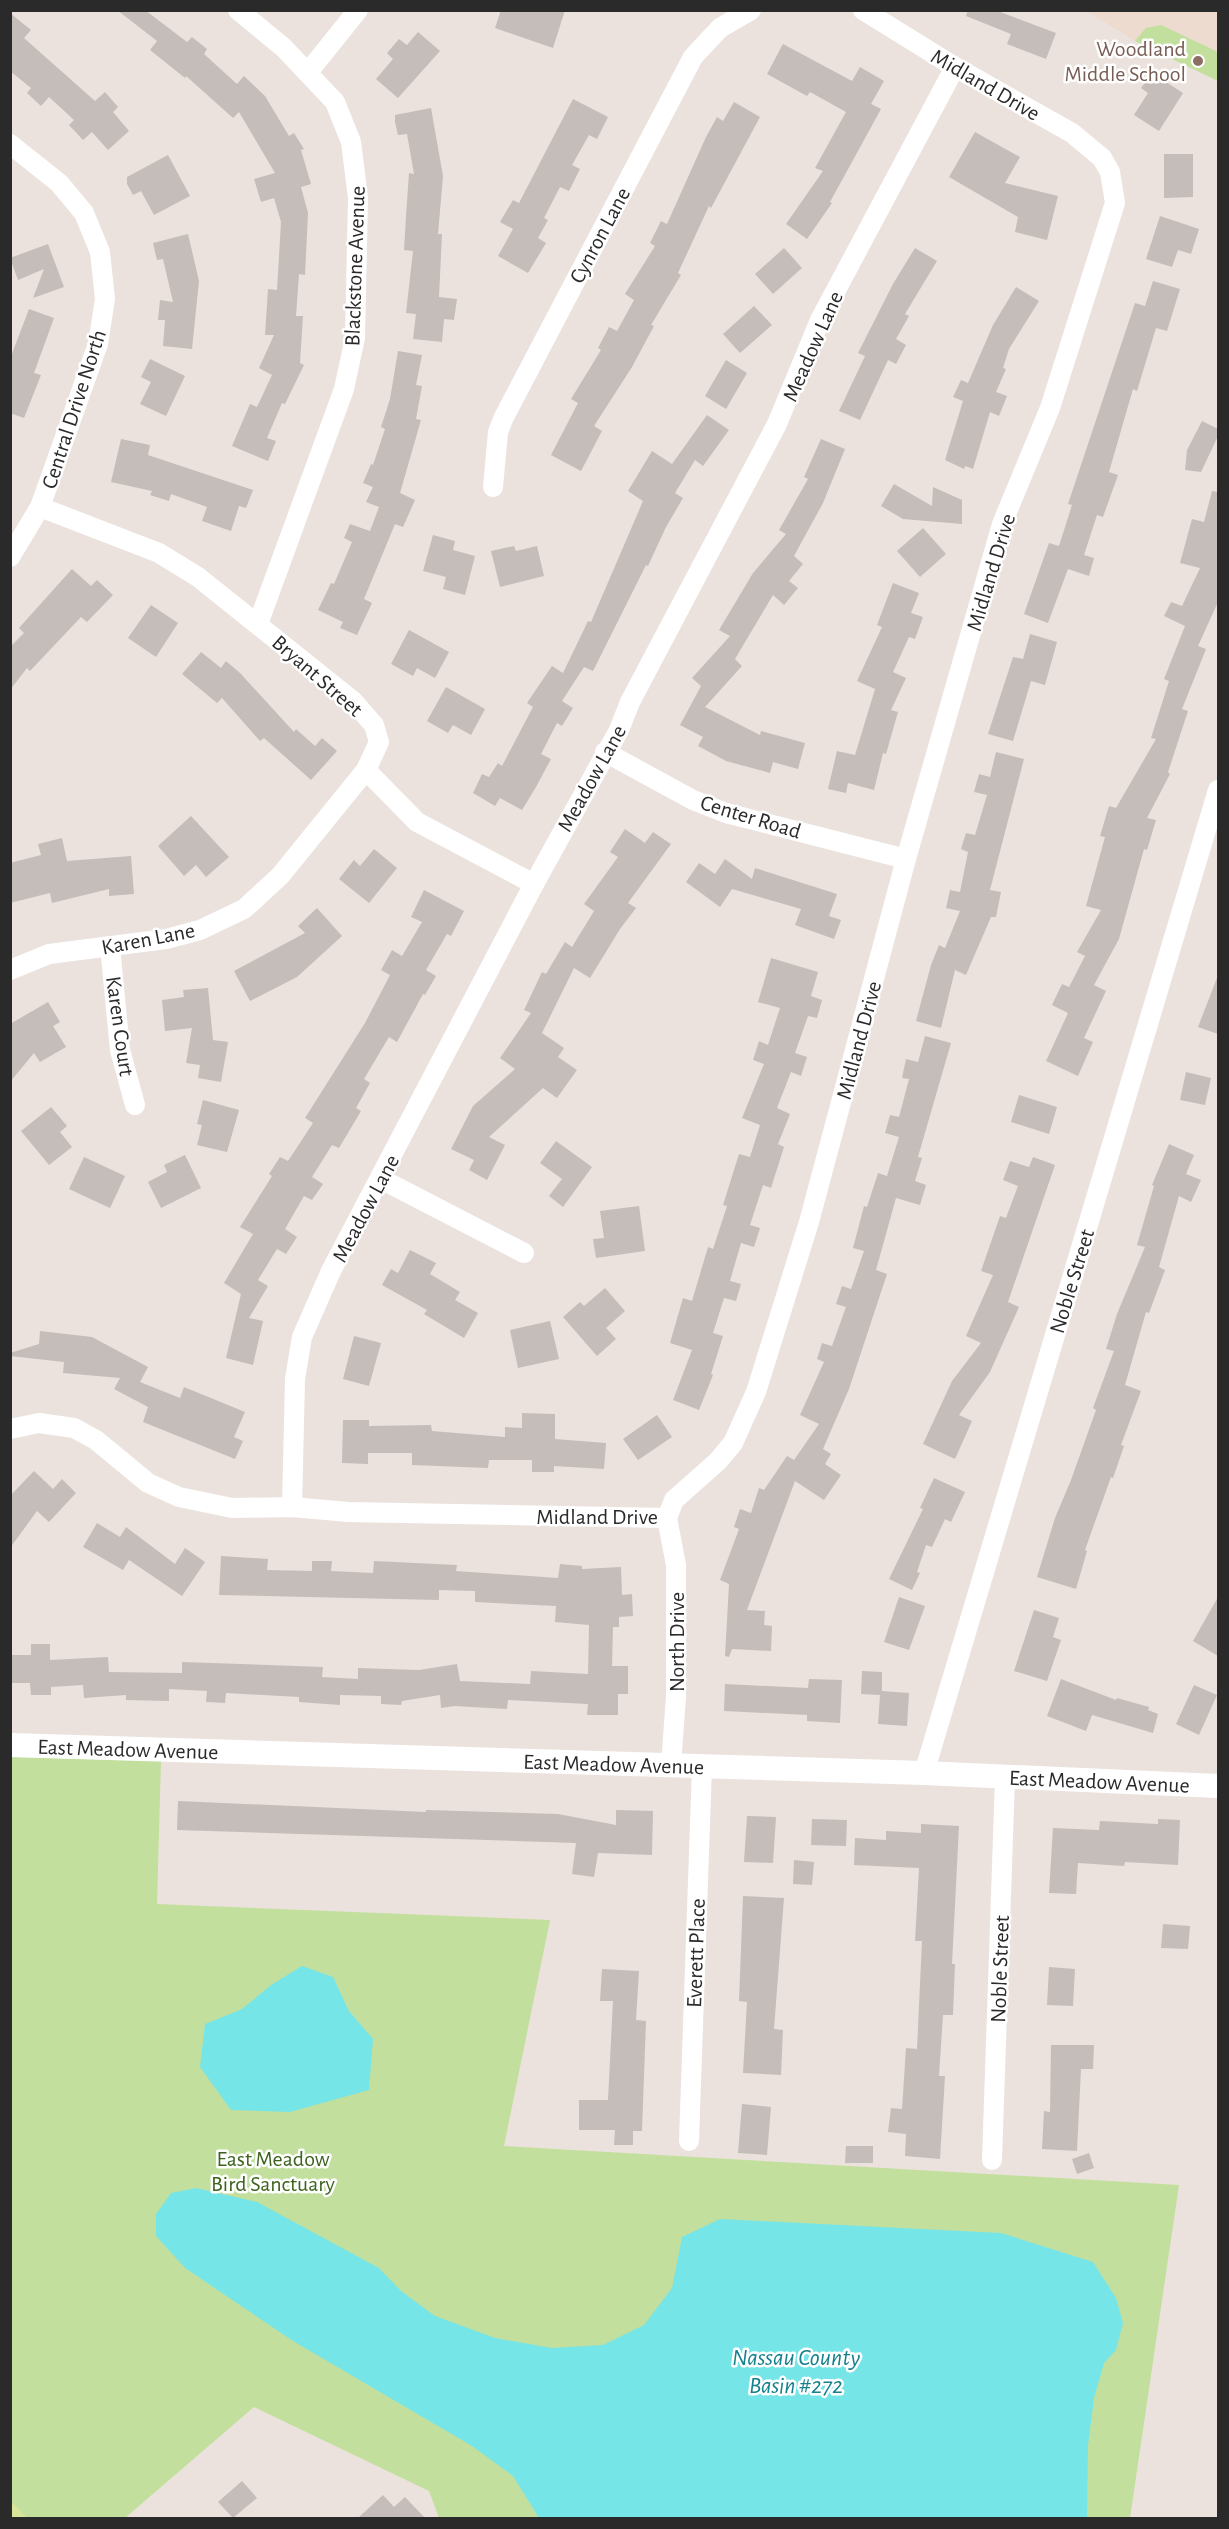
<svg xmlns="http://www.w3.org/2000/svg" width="1229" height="2529" viewBox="0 0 1229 2529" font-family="'Alegreya Sans',sans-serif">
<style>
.education{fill:#ecdbce}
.green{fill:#c3df9d}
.pitch{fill:#d8e599}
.water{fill:#76e5e7}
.building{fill:#c4bdb9}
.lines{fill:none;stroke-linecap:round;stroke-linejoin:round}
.minor{stroke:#fff;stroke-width:20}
.tertiary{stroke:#fff;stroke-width:24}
.education-dot{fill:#8d6e63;stroke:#fff;stroke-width:2}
.labels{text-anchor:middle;stroke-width:5;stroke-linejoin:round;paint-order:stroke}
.education-label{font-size:22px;fill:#785e54;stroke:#fff;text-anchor:end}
.street-label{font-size:22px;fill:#2a2a2a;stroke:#fff}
.park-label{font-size:22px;fill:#3d631e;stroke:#fff}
.water-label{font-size:24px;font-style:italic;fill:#15818c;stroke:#fff}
</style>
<rect width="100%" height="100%" fill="#ebe2dd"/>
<path class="education" d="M1087 11H1218V81L1135 41Z"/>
<g class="green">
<path d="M1161 25 1218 52V81L1135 41 1146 28Z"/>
<path d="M10 1757 161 1761 157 1904 550 1920 504 2146 1179 2185 1130 2518H439L429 2491 254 2407 125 2518H11Z"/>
</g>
<path class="pitch" d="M10 2501H11L27 2518H11Z"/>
<g class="water">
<path d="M302 1966 333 1977 349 2011 373 2039 369 2090 290 2112 231 2110 200 2067 205 2024 242 2009 271 1985Z"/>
<path d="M196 2188 257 2202 379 2268 401 2291 435 2316 495 2338 552 2348 603 2345 644 2325 672 2288 682 2237 720 2219 1001 2233 1093 2262 1116 2298 1123 2323 1116 2350 1104 2363 1094 2398 1088 2445 1087 2518H539L513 2476 472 2446 293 2341 185 2268 156 2236V2214L171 2193Z"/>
</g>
<g class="building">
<path d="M117 10H145L187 42 192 37 207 49 204 54 237 84 244 76 265 96 289 136 294 133 304 149 301 150 311 184 301 187 308 213 305 275 299 274 296 316H303L300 363 304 365 285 404 282 403 267 438 276 441 268 461 232 446 250 404 257 407 272 375 259 368 274 335H265L268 289 277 290 281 222 274 198 261 202 254 179 275 173 239 112 233 118 186 76 185 78 150 50 157 41Z"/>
<path d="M501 10H565L553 48 495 28Z"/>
<path d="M968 10H995L1056 33 1046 59 1007 44 1011 34 966 16Z"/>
<path d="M10 13 31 30 24 38 95 101 105 92 118 107 113 112 129 131 108 150 92 132 83 140 69 125 74 120 49 97 41 106 27 93 31 88 10 71Z"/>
<path d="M418 32 440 51 398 98 376 79 393 59 387 53 399 39 407 45Z"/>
<path d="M783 44 852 81 860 67 884 81 871 104 881 109 830 202 832 203 807 239 786 224 823 171 815 168 846 112 810 92 807 96 767 74Z"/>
<path d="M1152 73 1183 93 1159 131 1134 115 1148 93 1141 88Z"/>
<path d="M573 99 608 117 597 139 589 135 572 165 580 169 569 191 560 187 544 218 548 220 538 238 546 243 528 273 498 256 513 229 500 222 513 200 519 203Z"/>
<path d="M734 102 760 117 711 208 709 206 678 273 681 275 651 325 654 326 632 367 594 426 602 431 581 471 551 455 578 403 571 399 601 350 598 348 609 327 617 331 634 300 625 294 655 246 650 243 661 221 667 224 706 137 717 117 723 121Z"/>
<path d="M431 108 443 176 438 234H442L439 297 457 299 454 320 444 319 442 342 413 339 416 314 406 313 413 251 404 250 406 216 409 173 414 174 407 134 398 135 395 122V115Z"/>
<path d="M975 132 1020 157 1005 183 1058 196 1047 240 1015 232 1018 217 949 177Z"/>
<path d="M1164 154H1193V197L1164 198Z"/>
<path d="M168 155 190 196 154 215 141 191 133 195 127 184V177Z"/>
<path d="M1160 216 1199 229 1191 254 1178 250 1172 267 1146 259Z"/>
<path d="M188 234 199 281 192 349 163 346 165 320H158L160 300 173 302 163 259 157 260 153 243Z"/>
<path d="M48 244 64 287 33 298 44 269 18 280 10 258Z"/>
<path d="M784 248 802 268 773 294 755 274Z"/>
<path d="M915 248 937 261 905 314 909 316 896 339 906 345 896 364 888 360 860 420 839 411 865 356 858 353 893 284Z"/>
<path d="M1153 281 1180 289 1167 331 1156 328 1137 391 1133 389 1109 472 1118 475 1103 517 1097 515 1084 555 1094 558 1089 576 1068 569 1048 623 1024 614 1049 543 1059 546 1072 505 1068 504 1135 303 1145 306Z"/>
<path d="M1016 287 1039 301 1009 349 1003 368 1006 369 996 392 1007 396 999 416 990 412 973 469 965 466 964 469 945 460 963 401 953 397 961 380 968 383 993 325Z"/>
<path d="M754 306 772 325 740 353 723 334Z"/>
<path d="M29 309 54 318 34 373 41 375 24 418 10 413V359Z"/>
<path d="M398 351 422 355 416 385 422 386 416 419 421 420 400 493 415 500 403 527 395 524 364 599 372 603 357 635 340 628 343 622 318 610 331 583 334 584 352 542 344 538 350 524 370 531 379 507 366 502 373 487 363 483 371 464 373 465 385 429 381 427 390 399Z"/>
<path d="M150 359 185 376 166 416 140 404 151 382 141 377Z"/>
<path d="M726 360 747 373 726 409 705 396Z"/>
<path d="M707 415 729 430 703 466 695 460 675 493 683 498 666 527 648 566 646 565 593 671 584 667 562 701 573 708 562 726 557 723 541 754 551 759 536 787 522 810 500 798 495 806 473 793 482 774 489 777 498 763 502 766 533 707 527 703 552 666 563 673 588 621 591 622 643 501 628 491 652 451 672 464Z"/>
<path d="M1202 421 1218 429V436L1201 472 1185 470 1187 450Z"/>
<path d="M121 439 150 445 148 455 253 490 246 508 239 506 231 531 202 521 207 507 171 494 169 501 150 495 152 491 111 482Z"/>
<path d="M821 439 845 449 823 503 794 556 803 564 789 581 798 588 784 605 773 595 735 659 742 666 705 707 760 735 761 731 805 743 798 769 773 762 770 773 726 761 698 746 703 737 680 725 701 686 692 678 730 636 719 630 753 573 786 534 779 530 808 479 804 477Z"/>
<path d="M894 484 932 506 933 487 962 500V524L903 519 881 506Z"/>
<path d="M1212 491 1218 492V602L1198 646 1206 649 1182 709 1188 711 1168 772 1170 774 1147 818 1156 820 1147 850 1144 849 1119 939 1094 985 1106 991 1084 1038 1093 1042 1078 1076 1046 1061 1068 1013 1052 1005 1062 984 1069 987 1085 956 1077 952 1101 910 1086 906 1105 837 1100 836 1109 806 1116 808 1156 739 1151 738 1169 681 1164 679 1185 626 1164 616 1171 602 1182 606 1200 568 1180 563 1192 519 1204 522Z"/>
<path d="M923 528 946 554 920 577 897 551Z"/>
<path d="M433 535 455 541 453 550 475 556 465 595 443 589 446 577 423 571Z"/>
<path d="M514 546 516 551 537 546 544 576 500 587 491 551Z"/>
<path d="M72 569 91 586 97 580 113 595 87 622 81 617 30 671 27 668 10 690V647L24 633 19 628Z"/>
<path d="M893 583 919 593 911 613 923 617 915 639 909 637 893 672 906 678 891 710 898 712 886 754 883 753 874 790 848 783 846 793 828 789 837 751 855 755 875 689 857 681 882 627 877 625Z"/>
<path d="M151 605 178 623 156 657 128 638Z"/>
<path d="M409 630 449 652 435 678 417 668 413 676 391 664Z"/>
<path d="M1030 634 1057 642 1045 685 1031 681 1013 741 988 734 1013 657 1023 659Z"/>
<path d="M201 652 221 668 226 661 240 673 294 732 296 729 315 746 322 738 337 751 311 780 264 738 260 741 222 698 217 703 182 674Z"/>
<path d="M446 687 485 709 471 735 453 725 448 733 427 721Z"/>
<path d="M996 752 1024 759 990 890 1001 892 996 917H991L966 975 955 970 941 1028 916 1021 931 965 939 945 945 948 960 911 946 908 950 890 960 892 968 852 961 849 966 833 975 835 987 795 974 792 979 774 990 777Z"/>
<path d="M191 816 229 857 206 877 196 865 184 876 158 846Z"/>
<path d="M625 829 645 843 653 832 671 844 628 903 636 908 620 929 590 978 574 968 542 1033 564 1048 558 1057 577 1070 557 1098 543 1088 489 1137 505 1145 487 1180 469 1170 474 1160 451 1149 473 1106 515 1069 500 1058 531 1013 524 1010 542 972 546 974 565 942 572 947 594 911 584 904 618 857 610 852Z"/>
<path d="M62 838 67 861 131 856 134 894 109 896V889L52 903 50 893 10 903V863L41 855 38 844Z"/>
<path d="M374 849 397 868 369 903 339 879 354 860 360 866Z"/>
<path d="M725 859 752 879 755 868 837 894 829 916 841 920 834 939 795 925 801 909 732 889 720 907 686 882 699 863 715 874Z"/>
<path d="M424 890 464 911 451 936 447 934 426 970 436 976 425 995 423 994 397 1042 389 1037 364 1079 370 1083 356 1108 361 1111 339 1148 332 1145 312 1177 323 1184 312 1200 304 1196 285 1229 297 1237 286 1254 277 1249 258 1280 268 1286 249 1318 263 1321 253 1365 226 1358 241 1294 224 1283 253 1234 240 1227 272 1176 269 1174 280 1157 288 1161 313 1123 305 1118 365 1023 390 975 381 970 392 950 402 956 422 922 411 917Z"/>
<path d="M317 908 342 936 297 977 250 1001 234 971 305 933 298 926Z"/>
<path d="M771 958 818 972 811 996 822 1000 817 1018 808 1016 795 1053 807 1057 801 1076 791 1072 777 1108 790 1114 778 1144 784 1147 771 1188 763 1185 750 1225 760 1228 754 1247 741 1243 730 1281 741 1284 736 1301 724 1298 713 1333 723 1336 711 1374 713 1375 699 1410 673 1400 692 1350 670 1343 683 1298 692 1301 708 1247 713 1249 727 1206 723 1205 739 1154 750 1157 760 1125 742 1118 764 1064 753 1060 759 1041 768 1045 780 1008 758 1002Z"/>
<path d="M1217 978H1218V1034L1198 1027Z"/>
<path d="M208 988 213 1040 228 1042 221 1082 198 1078 200 1065 186 1063 192 1028 165 1031 162 1000 184 997 183 990Z"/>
<path d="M48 1002 60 1022 53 1026 66 1047 40 1062 34 1053 10 1082V1024Z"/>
<path d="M925 1036 951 1043 918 1157 922 1158 915 1181 926 1185 920 1205 896 1198 876 1270 887 1274 849 1389 823 1449 831 1454 825 1464 841 1475 824 1500 795 1481 747 1610 765 1611 764 1625 772 1626 771 1651 732 1649 729 1657 725 1656 729 1584 720 1580 739 1529 734 1527 740 1509 751 1513 759 1488 764 1490 787 1456 794 1460 819 1424 800 1415 824 1362 817 1359 822 1343 832 1346 846 1307 836 1304 842 1286 851 1289 864 1251 853 1248 864 1206 867 1207 878 1173 887 1176 899 1137 885 1133 890 1115 899 1117 909 1079 902 1078 906 1059 918 1062Z"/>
<path d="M1186 1072 1211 1078 1205 1105 1180 1100Z"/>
<path d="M1019 1095 1057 1107 1049 1134 1011 1122Z"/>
<path d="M203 1100 239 1110 227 1152 197 1145 202 1125 197 1124Z"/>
<path d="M51 1107 67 1126 60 1132 72 1147 49 1165 21 1131Z"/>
<path d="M556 1141 592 1167 563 1207 549 1196 562 1179 540 1163Z"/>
<path d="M1169 1144 1194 1155 1186 1174 1201 1180 1191 1202 1179 1196 1159 1267 1165 1270 1149 1313 1146 1312 1125 1385 1141 1391 1121 1445 1124 1446 1113 1478 1111 1477 1085 1550 1087 1551 1076 1589 1037 1577 1055 1518 1071 1480 1096 1410 1093 1408 1114 1351 1106 1349 1117 1314 1145 1247 1137 1245 1154 1186 1152 1185Z"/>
<path d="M185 1155 201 1188 161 1208 148 1182 167 1172 164 1165Z"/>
<path d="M84 1157 125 1176 110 1208 69 1189Z"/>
<path d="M1033 1157 1055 1165 1008 1302 1019 1307 990 1372 959 1415 972 1421 955 1459 923 1444 952 1381 981 1343 966 1336 993 1275 981 1271 1000 1216 1006 1218 1018 1186 1003 1180 1010 1161 1029 1167Z"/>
<path d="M639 1206 645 1251 596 1258 593 1239 604 1238 600 1211Z"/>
<path d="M410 1250 436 1263 430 1274 460 1292 455 1300 478 1313 464 1338 424 1314 427 1310 382 1285 391 1269 398 1273Z"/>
<path d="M605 1288 625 1311 606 1328 616 1339 597 1356 563 1317 580 1302 584 1306Z"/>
<path d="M550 1321 559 1359 518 1368 510 1330Z"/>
<path d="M40 1331 92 1337 148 1367 140 1382 180 1398 184 1387 245 1412 234 1437 243 1441 235 1459 143 1422 148 1407 114 1389 120 1378 63 1373 64 1362 10 1356V1353L39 1344Z"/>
<path d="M354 1336 381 1343 369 1386 343 1379Z"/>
<path d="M522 1413 555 1414V1439L606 1443 604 1469 554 1466V1472H532V1460H489L488 1468 412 1465V1453H368V1464L342 1463 343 1420H369V1426L431 1425 432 1431 505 1437V1427L522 1428Z"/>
<path d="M657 1415 672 1437 638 1460 623 1439Z"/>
<path d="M34 1471 53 1489 62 1479 76 1493 49 1522 37 1511 10 1548V1496Z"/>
<path d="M934 1478 965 1492 951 1522 945 1519 932 1547 926 1545 917 1572 920 1573 912 1590 889 1579 923 1509 920 1508Z"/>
<path d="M97 1523 120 1537 126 1527 175 1564 185 1548 205 1562 182 1596 129 1560 123 1570 83 1547Z"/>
<path d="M221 1556 268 1559 267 1570 312 1571V1561H332L331 1571 373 1573 374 1561 457 1565 456 1571 558 1578 560 1564 582 1566V1569L621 1567 622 1595 632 1594 633 1616 619 1617V1627H613L612 1666H628V1694H618V1715H587L588 1704 508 1700 507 1709 454 1706 441 1708 440 1695 402 1701 401 1705 381 1704V1696L340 1695V1705L299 1702V1697L226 1693 225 1703 206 1702 207 1691 169 1689V1701L126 1700V1695L84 1698 83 1685 51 1687V1695H31L30 1683H10V1655H31V1644H50V1660L108 1657 109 1672 182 1673V1662L323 1667 322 1677 358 1679V1668L419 1670 457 1664 460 1681 530 1684 531 1671 588 1674 589 1625 555 1622 556 1606 475 1602V1591L439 1590V1600L219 1595Z"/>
<path d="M899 1597 925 1606 909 1650 884 1642Z"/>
<path d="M1218 1597V1656L1193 1641Z"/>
<path d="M1034 1610 1059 1618 1053 1637 1061 1640 1047 1681 1014 1671Z"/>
<path d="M862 1671 882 1672V1691L909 1693 907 1726 878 1724 880 1695 861 1694Z"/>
<path d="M809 1679 842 1680 840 1723 807 1721V1715L724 1711 725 1684 808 1688Z"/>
<path d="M1061 1679 1116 1700 1117 1698 1149 1707 1148 1710 1158 1714 1153 1733 1092 1715 1086 1731 1047 1716Z"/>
<path d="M1194 1685 1217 1695 1199 1735 1176 1724Z"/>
<path d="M178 1801 426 1812V1810L558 1814 616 1825V1810L653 1811 652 1855 598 1853 594 1877 572 1874 576 1843 177 1830Z"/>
<path d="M747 1816 776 1817 773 1863 744 1862Z"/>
<path d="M812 1819 847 1820 846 1846 811 1845Z"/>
<path d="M1158 1819 1180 1820 1178 1865 1125 1862 1124 1866 1078 1863 1076 1894 1049 1893 1053 1828 1099 1830 1100 1821 1158 1824Z"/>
<path d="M921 1824 959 1826 952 1964H955L953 2015H943L939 2076H945L940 2159 905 2156 906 2134 888 2132 891 2108 902 2109 906 2048 917 2049 922 1941H915L919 1868 854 1865 855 1838 886 1840V1831L921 1833Z"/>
<path d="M794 1860 814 1862 812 1885 793 1884Z"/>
<path d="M743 1896 784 1898 774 2029 783 2030 781 2075 743 2073 747 2002 739 2001Z"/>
<path d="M1163 1924 1190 1926 1188 1949 1161 1948Z"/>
<path d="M1049 1967 1075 1969 1073 2006 1047 2005Z"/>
<path d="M602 1969 639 1971 636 2020 646 2021 642 2131H633V2145H614L615 2130H579V2100H608L613 2001H600Z"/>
<path d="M1051 2045H1094L1093 2069H1081L1077 2151 1042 2149 1044 2111 1050 2112Z"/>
<path d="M742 2104 771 2107 767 2155 738 2153Z"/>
<path d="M846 2146H873V2163H845Z"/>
<path d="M1089 2153 1094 2168 1077 2174 1072 2159Z"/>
<path d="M242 2481 257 2498 233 2518 218 2502Z"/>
<path d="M383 2495 394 2507 405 2497 425 2518H358Z"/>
</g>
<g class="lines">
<g class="minor">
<path d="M238 10 284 48 335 102 351 142 358 198 355 338 344 389 258 624"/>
<path d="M309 71 358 10"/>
<path d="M10 144 59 183 84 213 100 252 105 299 98 344 40 507 10 557"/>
<path d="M493 487 498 432 504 417 693 57 720 28 751 10"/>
<path d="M605 752 693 800 726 813 906 859"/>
<path d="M366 770 417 822 534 884"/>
<path d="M110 946 120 1050 135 1105"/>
<path d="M10 970 49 954 166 939 200 930 244 909 280 876 366 770 379 742 374 725 353 701 198 577 159 553 40 507"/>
<path d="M381 1179 524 1253"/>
<path d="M10 1429 39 1423 74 1428 96 1440 148 1483 179 1497 232 1508 292 1507 348 1512 667 1518 674 1500 718 1461 733 1443 756 1392 809 1222 906 859 1002 524 1050 408 1115 203 1110 172 1102 158 1072 133 955 67 863 10"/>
<path d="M292 1507 295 1379 302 1337 331 1271 534 884 619 730 630 702 777 424 820 320 955 67"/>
<path d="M667 1518 676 1565V1697L671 1765"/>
<path d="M924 1773 1218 790"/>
<path d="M689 2141 702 1766"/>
<path d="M992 2160 1005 1778"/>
</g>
<path class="tertiary" id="s1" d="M10 1745 924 1773 1218 1786"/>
</g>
<circle class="education-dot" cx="1198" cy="61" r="6"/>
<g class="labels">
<g class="education-label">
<text x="1186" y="56">Woodland<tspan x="1186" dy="25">Middle School</tspan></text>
</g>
<g class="street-label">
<text transform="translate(986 84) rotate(30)" y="8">Midland Drive</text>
<text transform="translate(599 235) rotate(-62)" y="8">Cynron Lane</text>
<text transform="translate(354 266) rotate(-88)" y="8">Blackstone Avenue</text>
<text transform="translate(812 346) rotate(-66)" y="8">Meadow Lane</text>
<text transform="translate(73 409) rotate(-72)" y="8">Central Drive North</text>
<text transform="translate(990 572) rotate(-73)" y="8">Midland Drive</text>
<text transform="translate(318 675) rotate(41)" y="8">Bryant Street</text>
<text transform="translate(591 778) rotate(-61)" y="8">Meadow Lane</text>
<text transform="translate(751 816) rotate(17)" y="8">Center Road</text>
<text transform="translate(148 938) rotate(-11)" y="8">Karen Lane</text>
<text transform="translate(121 1026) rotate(82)" y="8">Karen Court</text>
<text transform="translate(858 1040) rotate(-75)" y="8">Midland Drive</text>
<text transform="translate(365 1208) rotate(-62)" y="8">Meadow Lane</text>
<text transform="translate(1071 1281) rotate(-73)" y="8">Noble Street</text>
<text x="597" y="1524">Midland Drive</text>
<text transform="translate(676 1642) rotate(-90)" y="8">North Drive</text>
<text dy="8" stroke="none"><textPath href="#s1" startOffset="118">East Meadow Avenue</textPath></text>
<text dy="8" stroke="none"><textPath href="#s1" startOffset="604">East Meadow Avenue</textPath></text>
<text dy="8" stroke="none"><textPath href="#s1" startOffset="1090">East Meadow Avenue</textPath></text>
<text transform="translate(695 1953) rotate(-88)" y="8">Everett Place</text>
<text transform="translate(999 1969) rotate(-88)" y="8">Noble Street</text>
</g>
<g class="park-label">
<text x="273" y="2166">East Meadow<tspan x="273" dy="25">Bird Sanctuary</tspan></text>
</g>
<g class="water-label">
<text x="796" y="2365">Nassau County<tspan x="796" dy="28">Basin #272</tspan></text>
</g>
</g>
<rect width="1229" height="2529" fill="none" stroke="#2a2a2a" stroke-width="24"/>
</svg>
